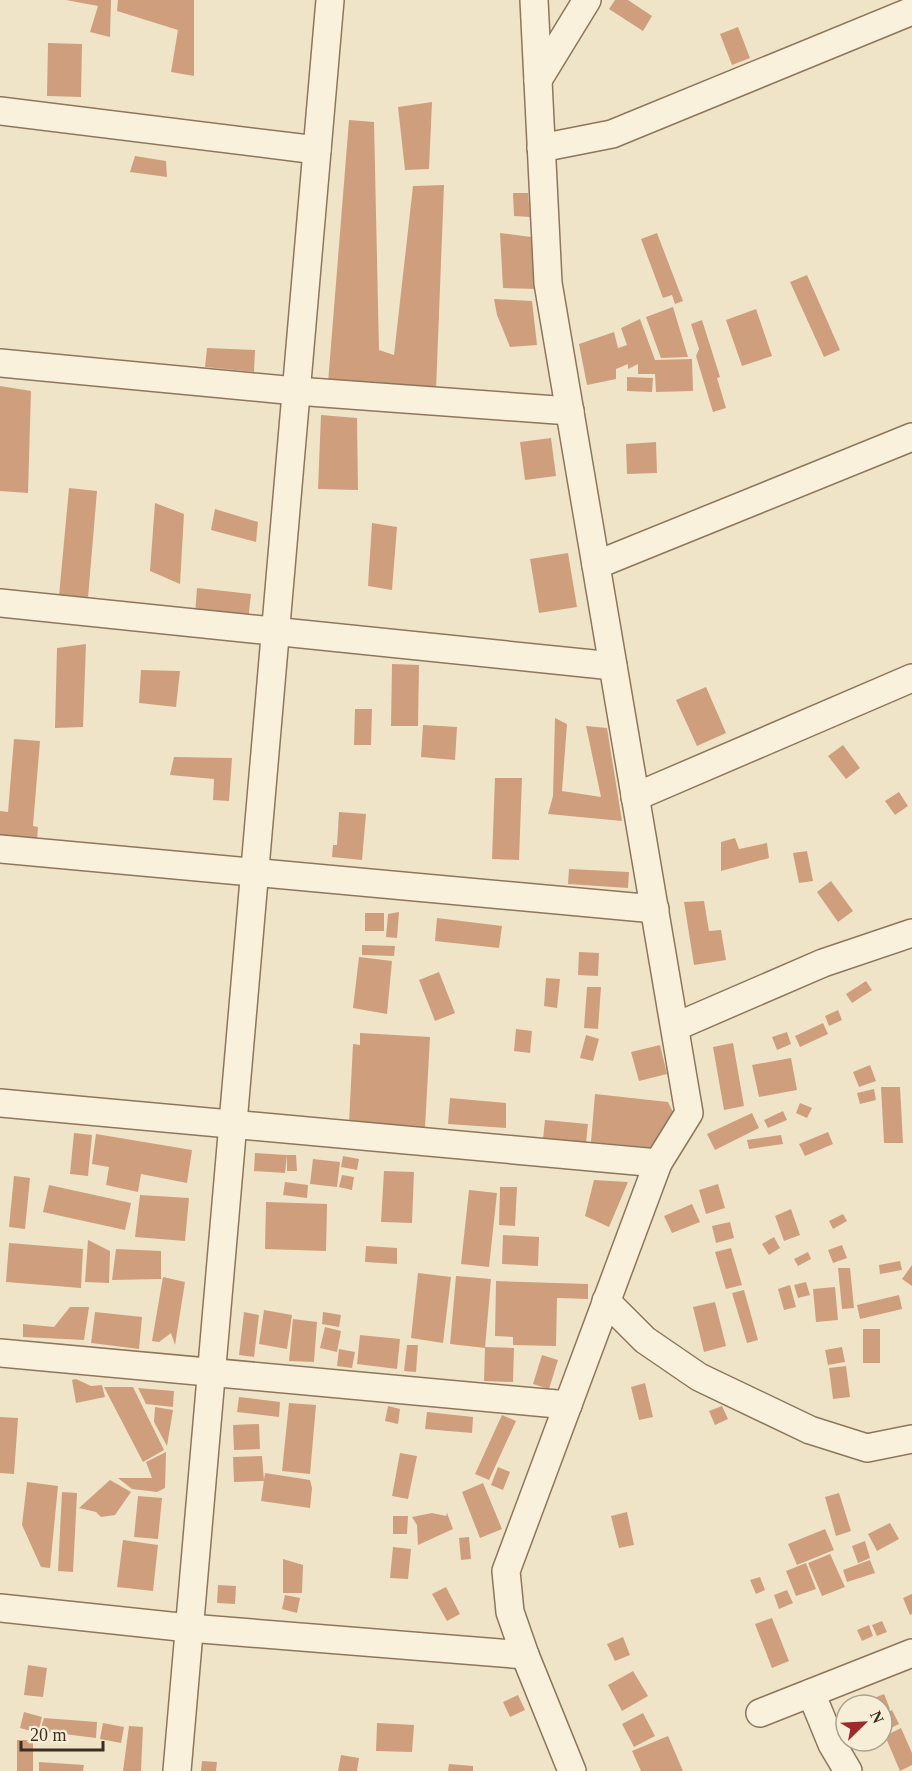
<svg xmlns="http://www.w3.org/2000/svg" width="912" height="1771" viewBox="0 0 912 1771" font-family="Georgia,serif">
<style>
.building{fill:#cf9f7d}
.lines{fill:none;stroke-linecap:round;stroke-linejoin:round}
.street-casing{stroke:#8d765c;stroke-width:30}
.street{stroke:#faf1dc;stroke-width:27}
</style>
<rect width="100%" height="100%" fill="#f0e4c8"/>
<g class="building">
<path d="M66 0H111L110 37 90 32 98 6Z"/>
<path d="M118 0H194V76L171 72 178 30 117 11Z"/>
<path d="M615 0H628L652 16 643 31 609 9Z"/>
<path d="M738 27 750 58 732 65 720 34Z"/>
<path d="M48 43 82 44 81 97 47 96Z"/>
<path d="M432 102 429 169 405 170 398 107Z"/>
<path d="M349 120 374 122 379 350 394 355 413 186 444 185 436 391 328 383Z"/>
<path d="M135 156 166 161 167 177 130 172Z"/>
<path d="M513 193H528L530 217 514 216Z"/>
<path d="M500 233 531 237 537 289 503 288Z"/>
<path d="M657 233 683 301 675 304 672 295 663 298 641 239Z"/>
<path d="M807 275 840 350 824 357 790 282Z"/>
<path d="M494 299 532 301 537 345 510 347 497 315Z"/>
<path d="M673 307 688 357 661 358 646 317Z"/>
<path d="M756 309 772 356 742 366 726 320Z"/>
<path d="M640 319 655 360 692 359 693 391 656 392 655 374H638V364L628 369V364L616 369V379L587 385 579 344 614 332 618 348 627 345 621 328Z"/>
<path d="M702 320 720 377 717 378 726 408 713 412 696 356 699 349 691 324Z"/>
<path d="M207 348 255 350 254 372 205 367Z"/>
<path d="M627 377 653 378 652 392 627 391Z"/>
<path d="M0 386 31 391 28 493 0 491Z"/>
<path d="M321 415 357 418 358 490 318 489Z"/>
<path d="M551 438 556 476 525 480 520 442Z"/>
<path d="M656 442 657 473 627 474 626 444Z"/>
<path d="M69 488 97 491 88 598 59 596Z"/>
<path d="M155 503 184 514 180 584 150 571Z"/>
<path d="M215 509 258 522 256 542 211 530Z"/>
<path d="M372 523 397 527 392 590 368 586Z"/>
<path d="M568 553 577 607 539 613 530 559Z"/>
<path d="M197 588 251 594 248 621 195 615Z"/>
<path d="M86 644 83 727 55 728 57 648Z"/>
<path d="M392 664 419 665 418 726H391Z"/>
<path d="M141 670 180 671 176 707 139 703Z"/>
<path d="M706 687 726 733 697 746 676 700Z"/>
<path d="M355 709H372L371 745H354Z"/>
<path d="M555 718 567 724 562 791 601 797 586 726 607 728 622 821 548 814 553 796Z"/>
<path d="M423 725 457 727 455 760 421 757Z"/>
<path d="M14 739 40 741 33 826 38 827 37 840 0 837V811L8 812Z"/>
<path d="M843 745 860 768 846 779 828 756Z"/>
<path d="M174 757 232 758 229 801 213 800 214 779 170 775Z"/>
<path d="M495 778H522L519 860 492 859Z"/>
<path d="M899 792 908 806 895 815 885 801Z"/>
<path d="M339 812 366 814 362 860 332 857 333 845H337Z"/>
<path d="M735 838 739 849 767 843 769 858 721 871V842Z"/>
<path d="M807 851 813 881 799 883 793 853Z"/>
<path d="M569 869 629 872 628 888 568 884Z"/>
<path d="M831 881 853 911 838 922 817 892Z"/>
<path d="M704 901 709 931 721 930 726 960 694 965 684 902Z"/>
<path d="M399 912 397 938 386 937 388 914Z"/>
<rect x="365" y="913" width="19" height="18"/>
<path d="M437 918 502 926 499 948 435 941Z"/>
<path d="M362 945 395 946 394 956 362 955Z"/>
<path d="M579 952 599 953 598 976 578 975Z"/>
<path d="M359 957 392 961 387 1014 353 1008Z"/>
<path d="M439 972 455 1013 435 1021 419 980Z"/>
<path d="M546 978 560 979 557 1008 544 1006Z"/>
<path d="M866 981 872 990 852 1003 846 994Z"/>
<path d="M587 987H601L598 1029 584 1028Z"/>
<path d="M838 1010 842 1020 829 1026 825 1016Z"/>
<path d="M823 1023 828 1034 800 1047 795 1036Z"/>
<path d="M516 1029 532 1031 530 1053 514 1051Z"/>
<path d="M787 1032 791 1044 777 1050 772 1037Z"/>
<path d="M360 1033 430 1037 425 1128 349 1123 353 1044 360 1045Z"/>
<path d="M586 1035 599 1039 593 1061 580 1058Z"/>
<path d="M733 1043 744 1106 724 1110 713 1047Z"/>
<path d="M660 1045 667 1074 639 1081 631 1052Z"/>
<path d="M791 1058 797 1090 759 1097 752 1065Z"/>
<path d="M870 1065 876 1081 859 1087 853 1072Z"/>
<path d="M881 1087H900L903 1143H884Z"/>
<path d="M874 1089 876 1100 860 1104 857 1093Z"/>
<path d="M595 1094 668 1102 675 1116 656 1148 591 1142Z"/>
<path d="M450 1098 506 1103V1128L448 1124Z"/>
<path d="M800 1103 812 1108 807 1118 796 1113Z"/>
<path d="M783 1111 787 1120 768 1128 764 1120Z"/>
<path d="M752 1113 759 1128 715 1150 707 1134Z"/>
<path d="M545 1120 588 1124 586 1143 543 1139Z"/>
<path d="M828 1132 833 1144 805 1156 799 1144Z"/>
<path d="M74 1133 92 1135 88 1176 70 1174Z"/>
<path d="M96 1134 192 1150 187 1183 141 1174 138 1192 106 1185 109 1167 92 1164Z"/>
<path d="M781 1135 783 1144 749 1149 747 1140Z"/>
<path d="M255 1153 287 1155 285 1173 254 1171Z"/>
<path d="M287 1155H296L297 1171H287Z"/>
<path d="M343 1156 359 1159 357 1170 341 1167Z"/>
<path d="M313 1159 340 1162 337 1187 310 1184Z"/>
<path d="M384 1171 414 1172 412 1223 381 1222Z"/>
<path d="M342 1175 354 1177 352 1190 339 1187Z"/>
<path d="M14 1176 30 1178 25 1229 9 1227Z"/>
<path d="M594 1180 628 1182 609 1227 585 1216Z"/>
<path d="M285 1182 308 1185 307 1198 283 1195Z"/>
<path d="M718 1184 725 1208 706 1214 699 1190Z"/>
<path d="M49 1185 131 1203 125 1230 43 1212Z"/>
<path d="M500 1187H517L515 1226 499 1225Z"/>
<path d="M469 1190 497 1193 489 1267 461 1264Z"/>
<path d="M140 1195 189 1198 185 1241 135 1237Z"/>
<path d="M266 1202 327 1204 326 1251 265 1249Z"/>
<path d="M692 1204 700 1222 672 1233 664 1216Z"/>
<path d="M791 1209 800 1235 784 1241 775 1216Z"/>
<path d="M843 1214 847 1221 833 1229 829 1221Z"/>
<path d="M730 1222 734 1238 716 1243 712 1226Z"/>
<path d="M503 1235 539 1237 538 1266 502 1264Z"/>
<path d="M774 1237 780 1248 769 1255 762 1244Z"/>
<path d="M88 1240 110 1251 109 1283 85 1282Z"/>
<path d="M9 1243 83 1249 81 1288 6 1282Z"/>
<path d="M842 1245 847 1258 833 1263 828 1250Z"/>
<path d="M366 1246 397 1248V1264L365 1262Z"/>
<path d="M731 1248 742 1285 726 1289 715 1252Z"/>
<path d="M116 1249 161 1251V1279L112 1280Z"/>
<path d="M808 1252 811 1259 798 1266 794 1259Z"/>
<path d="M900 1261 902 1270 880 1274 879 1265Z"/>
<path d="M912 1265V1286L902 1279Z"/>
<path d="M838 1268H850L854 1308 842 1309Z"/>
<path d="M418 1273 451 1277 443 1343 411 1338Z"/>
<path d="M456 1276 491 1279 485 1348 450 1344Z"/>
<path d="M163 1277 185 1282 175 1345 171 1333 159 1342 152 1341Z"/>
<path d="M496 1281 588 1284V1299L557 1298 556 1346 513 1345V1337L495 1336Z"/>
<path d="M806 1282 810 1295 798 1298 794 1285Z"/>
<path d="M790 1285 796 1307 784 1310 778 1289Z"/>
<path d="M835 1287 838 1320 816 1322 813 1289Z"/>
<path d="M744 1290 758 1340 747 1343 732 1293Z"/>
<path d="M899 1295 902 1309 860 1319 857 1305Z"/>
<path d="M715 1302 726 1346 704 1352 693 1307Z"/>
<path d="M70 1307H89L84 1340 23 1337V1324L54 1327Z"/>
<path d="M264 1310 292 1315 287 1349 259 1344Z"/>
<path d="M95 1312 142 1317 139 1349 91 1343Z"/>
<path d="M244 1312 259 1315 254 1357 239 1355Z"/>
<path d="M323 1312 341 1315 339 1327 322 1324Z"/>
<path d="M293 1319 317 1322 314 1362 289 1361Z"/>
<path d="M325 1327 341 1331 337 1352 320 1348Z"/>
<rect x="863" y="1329" width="17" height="34"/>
<path d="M360 1335 400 1339 397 1369 357 1364Z"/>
<path d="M407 1345H418L416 1372 404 1371Z"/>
<path d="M485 1347 514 1348 513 1382 484 1381Z"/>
<path d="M842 1347 845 1362 828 1365 825 1350Z"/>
<path d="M339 1349 355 1352 352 1368 337 1366Z"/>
<path d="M542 1355 558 1360 549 1389 533 1384Z"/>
<path d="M846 1366 850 1397 833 1399 829 1368Z"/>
<path d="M76 1379 91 1386 102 1385 105 1397 76 1403 72 1380Z"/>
<path d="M645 1383 653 1417 639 1420 631 1387Z"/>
<path d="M104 1387H133L164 1450 143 1462Z"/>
<path d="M138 1388 174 1391 173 1407 146 1404Z"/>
<path d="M239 1397 280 1402 279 1417 237 1412Z"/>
<path d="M289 1403 316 1405 310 1474 282 1471Z"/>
<path d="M388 1406 400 1409 398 1424 385 1421Z"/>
<path d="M722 1406 728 1419 715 1425 709 1411Z"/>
<path d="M155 1407 173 1410 167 1446 154 1422Z"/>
<path d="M427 1412 473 1417 472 1433 425 1429Z"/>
<path d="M502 1415 516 1421 489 1480 475 1474Z"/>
<path d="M0 1417 18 1418 14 1474 0 1473Z"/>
<path d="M259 1424 260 1449 234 1450 233 1425Z"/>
<path d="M166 1452 165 1488 157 1492 132 1489 118 1478H152L146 1462Z"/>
<path d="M400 1453 417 1456 408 1499 392 1496Z"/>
<path d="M262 1456 264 1481 234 1482 233 1457Z"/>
<path d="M498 1467 510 1472 503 1490 491 1485Z"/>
<path d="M265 1473 310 1480 312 1488 310 1508 261 1501Z"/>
<path d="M110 1480 131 1492 115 1515 101 1517 96 1512 79 1508Z"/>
<path d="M27 1482 58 1486 50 1568 41 1567 22 1525Z"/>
<path d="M483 1483 502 1529 480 1538 462 1492Z"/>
<path d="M62 1492 77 1493 73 1572 58 1571Z"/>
<path d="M839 1493 851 1531 836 1536 825 1497Z"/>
<path d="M138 1496 162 1498 158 1539 134 1537Z"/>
<path d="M627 1512 634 1545 619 1548 611 1516Z"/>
<path d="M432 1513 446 1516 447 1513 453 1529 418 1545 417 1525 412 1517Z"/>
<path d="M393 1516H408L407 1534H393Z"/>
<path d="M890 1523 899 1539 877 1551 868 1534Z"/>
<path d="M825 1529 834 1550 797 1565 788 1544Z"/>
<path d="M469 1537 471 1559 461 1560 459 1538Z"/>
<path d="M123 1540 158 1545 153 1591 117 1587Z"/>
<path d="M865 1541 870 1558 858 1563 852 1546Z"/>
<path d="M393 1547 411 1549 408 1579 390 1578Z"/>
<path d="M830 1554 845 1587 822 1596 808 1563Z"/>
<path d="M283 1559 303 1565 302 1593H283Z"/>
<path d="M870 1560 875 1573 847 1582 843 1570Z"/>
<path d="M806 1563 816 1589 796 1596 786 1571Z"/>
<path d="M760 1577 765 1590 756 1594 750 1580Z"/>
<path d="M218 1585 236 1586 235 1604 217 1603Z"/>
<path d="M446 1587 460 1614 447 1621 432 1594Z"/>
<path d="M787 1590 793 1603 779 1609 774 1595Z"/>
<path d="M912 1594V1614L910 1615 903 1598Z"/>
<path d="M285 1595 300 1598 297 1613 282 1609Z"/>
<path d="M772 1618 789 1661 772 1668 755 1624Z"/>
<path d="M882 1621 887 1632 877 1636 872 1625Z"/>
<path d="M869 1625 873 1636 862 1641 857 1630Z"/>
<path d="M623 1637 630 1655 615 1661 607 1644Z"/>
<path d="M28 1665 47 1668 43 1697 24 1695Z"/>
<path d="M633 1671 648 1696 622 1711 608 1685Z"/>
<path d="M884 1694 890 1709 882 1712V1705H871L869 1700Z"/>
<path d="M518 1695 525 1710 510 1717 503 1702Z"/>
<path d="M892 1710 899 1724 883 1732 882 1715Z"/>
<path d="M24 1712 42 1717 38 1733 20 1728Z"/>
<path d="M643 1713 655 1736 634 1747 622 1724Z"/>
<path d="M44 1718 97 1722 96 1738 40 1731Z"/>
<path d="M103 1723 124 1727 121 1743 100 1739Z"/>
<path d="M377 1723 414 1725 412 1752 376 1751Z"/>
<path d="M129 1726 143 1727 141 1771H123Z"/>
<path d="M901 1728 912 1753V1765L900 1771 885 1736Z"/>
<path d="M668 1736 683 1771H641L632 1751Z"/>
<rect x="17" y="1740" width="16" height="31"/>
<path d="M341 1755 359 1758 357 1771H338Z"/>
<path d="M202 1761 217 1762 216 1771H201Z"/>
<path d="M39 1762 84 1765 83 1771H39Z"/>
<path d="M449 1764 473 1766V1771H448Z"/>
</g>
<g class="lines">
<g class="street-casing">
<g id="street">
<path d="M534 0 548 283 689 1113 658 1163 506 1571 510 1612 525 1655 572 1771"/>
<path d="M538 80 587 0"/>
<path d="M0 111 317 150"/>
<path d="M541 148 612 134 912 11"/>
<path d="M0 363 296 391 570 411"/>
<path d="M596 565 912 437"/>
<path d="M0 603 613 666"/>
<path d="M635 797 912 678"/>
<path d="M0 849 655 909"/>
<path d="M675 1027 823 963 912 933"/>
<path d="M0 1103 658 1163"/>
<path d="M606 1301 645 1340 699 1377 810 1430 867 1448 912 1439"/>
<path d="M0 1353 568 1405"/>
<path d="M0 1608 189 1628 525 1655"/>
<path d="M811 1693 832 1744 848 1771"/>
<path d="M760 1713 912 1653"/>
<path d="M177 1771 330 0"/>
</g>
</g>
<use href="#street" class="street"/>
</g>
<g transform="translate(864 1723) rotate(66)"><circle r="28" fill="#f7eed8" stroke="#ada18e" stroke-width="1.5"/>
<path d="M0-4.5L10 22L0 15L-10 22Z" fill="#9e2a2b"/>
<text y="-9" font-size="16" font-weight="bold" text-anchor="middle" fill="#3d2e20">N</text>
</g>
<path d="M21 1741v9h82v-9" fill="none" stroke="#3d2e20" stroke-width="3"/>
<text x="30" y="1741" font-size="18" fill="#3d2e20" stroke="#f7eed8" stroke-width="4.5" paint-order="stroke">20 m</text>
</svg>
